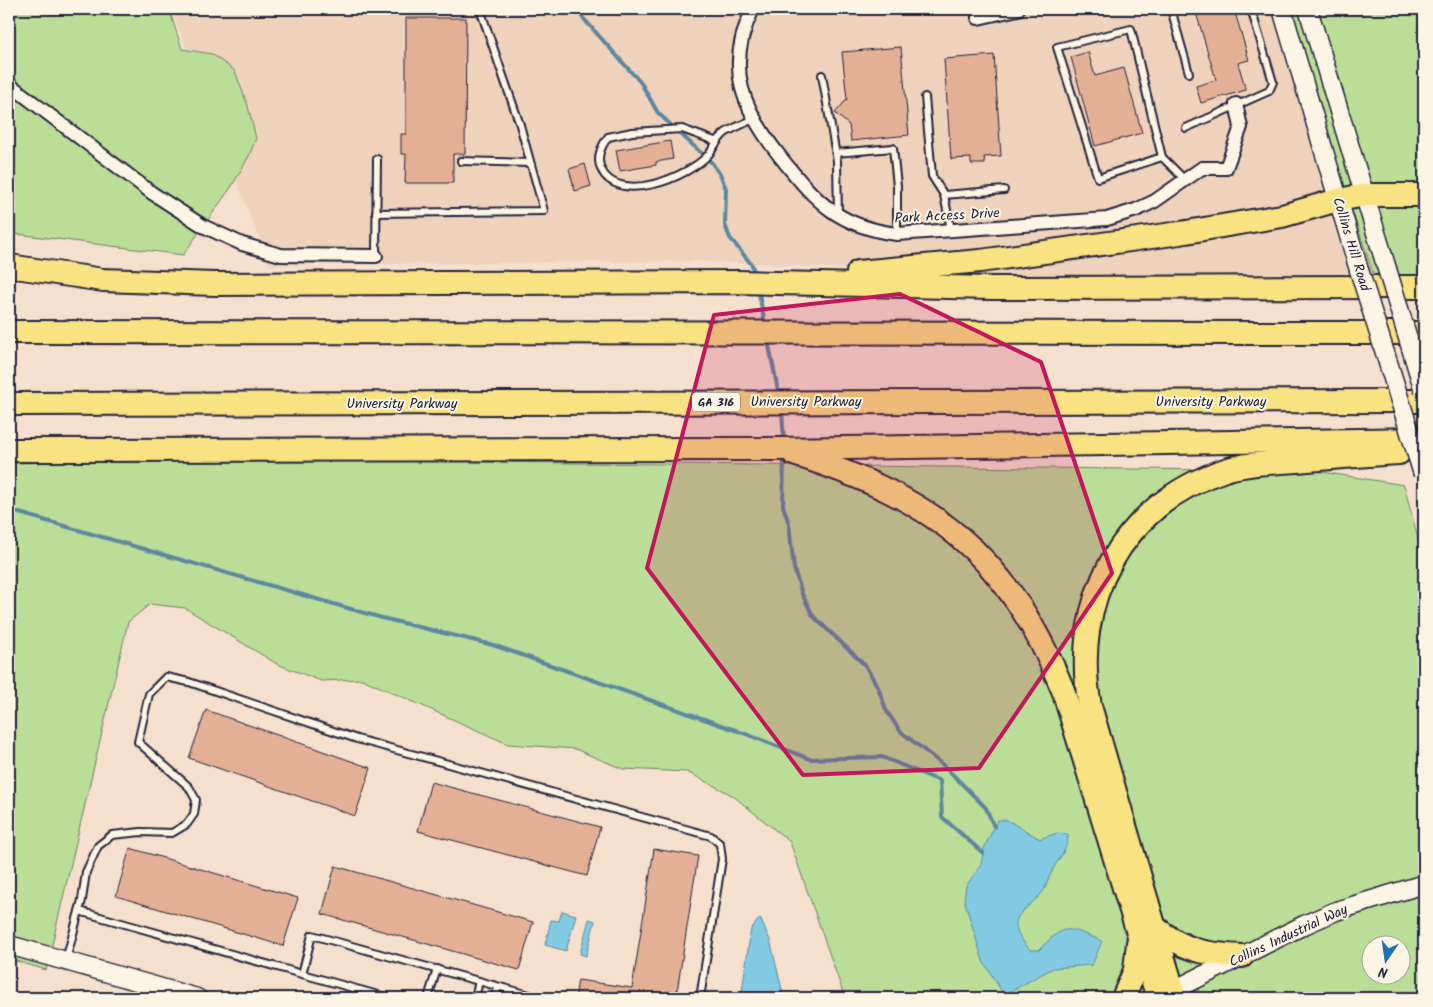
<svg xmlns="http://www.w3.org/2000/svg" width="1433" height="1007" viewBox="0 0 1433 1007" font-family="Kalam,sans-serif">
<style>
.built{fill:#efd2bc}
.green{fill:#badd97;stroke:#6e8069;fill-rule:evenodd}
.water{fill:#82cae2;stroke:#5c879f}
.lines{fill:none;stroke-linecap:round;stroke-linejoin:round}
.stream{stroke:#5c879f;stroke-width:4}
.building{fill:#e3b096;stroke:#22223b}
.lane-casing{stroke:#22223b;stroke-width:10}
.street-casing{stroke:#22223b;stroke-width:16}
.secondary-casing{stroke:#22223b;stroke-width:21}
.highway-casing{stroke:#22223b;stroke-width:26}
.lane{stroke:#fcf5e5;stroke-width:6}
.street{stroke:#fcf5e5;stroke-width:12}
.secondary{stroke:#fcf5e5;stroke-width:18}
.highway{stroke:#f8e281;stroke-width:22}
.secondary-bridge-casing{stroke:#22223b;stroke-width:21;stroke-linecap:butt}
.secondary-bridge{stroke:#fcf5e5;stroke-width:18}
.marked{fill:#c2185b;fill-opacity:0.2;stroke:#c2185b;stroke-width:4;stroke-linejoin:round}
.labels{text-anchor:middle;stroke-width:4;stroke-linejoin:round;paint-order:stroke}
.shield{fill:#fcf5e5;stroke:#63616e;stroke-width:1}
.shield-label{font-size:12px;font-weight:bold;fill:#22223b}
.street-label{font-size:14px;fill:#22223b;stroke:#fcf5e5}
</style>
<rect width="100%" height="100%" fill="#f4e0cd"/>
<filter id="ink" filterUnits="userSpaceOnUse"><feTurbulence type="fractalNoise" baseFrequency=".02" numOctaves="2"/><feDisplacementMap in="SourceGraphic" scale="10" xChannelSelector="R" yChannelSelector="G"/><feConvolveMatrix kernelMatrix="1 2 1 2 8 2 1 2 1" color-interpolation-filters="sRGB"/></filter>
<g filter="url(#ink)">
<path class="built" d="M171 9H1285L1380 296 696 261 269 265Z"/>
<g class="green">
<path d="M9 9H169L182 49 212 54 235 71 248 106 256 138 249 156 232 186 183 255 9 233Z"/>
<path d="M1285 9H1424V282L1379 291Z"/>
<path d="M297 460 1316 471 1404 485 1424 562V998H845L790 842 732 795 687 772 623 769 575 749 508 744 362 679 321 681 277 664 185 608 150 604 128 622 46 970 9 959V463ZM1370 944H1400V974H1370Z"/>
</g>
<g class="water">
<path d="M998 820H1007L1040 839 1057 833 1068 834C1069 849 1057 860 1051 873 1047 880 1047 888 1041 894 1021 916 1002 917 1030 950H1039C1066 922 1067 927 1102 941L1092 965 1053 968 1004 995 983 961 964 899 966 886 981 865 984 848Z"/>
<path d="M562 911 576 915 566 951 545 945 551 920 559 921Z"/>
<path d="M760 918 770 940 784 998H741L751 929Z"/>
<path d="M589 919 595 921 586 956 580 954Z"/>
</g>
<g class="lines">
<g class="stream">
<path d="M575 9 641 83 658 113 712 163 721 176 726 189 725 225 730 238 752 265 755 275"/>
<path d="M758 289 765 324"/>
<path d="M768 341 779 395"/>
<path d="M782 410 784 442"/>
<path d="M784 457 783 506 789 524 794 569 802 594 813 616 865 665 878 687 886 710 900 731 943 765 986 808 994 827"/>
<path d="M9 510 382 618 493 645 738 731 810 759 882 757 940 781 942 817 983 853"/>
</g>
</g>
<g class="building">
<path d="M1195 9H1234L1249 60 1238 63 1246 90 1201 103 1196 86 1216 80Z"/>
<path d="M406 18H466L465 154H453V183H405L406 154H401V134H406Z"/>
<path d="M901 47 909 135 851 141 849 125 835 113 847 99 842 52Z"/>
<path d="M1088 52 1095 76 1124 68 1142 133 1095 146 1071 57Z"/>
<path d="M994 55 1001 156 984 157 985 164H971V158L951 159 944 59Z"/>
<path d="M670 141 673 159 656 162V165L620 171 616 150Z"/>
<path d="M585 164 591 186 575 191 569 169Z"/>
<path d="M206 710 371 768 355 816 189 758Z"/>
<path d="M431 782 600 827 587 876 418 831Z"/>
<path d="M130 848 298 898 283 946 116 896Z"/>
<path d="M654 849 698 856 676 998H575L578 980 632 988Z"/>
<path d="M335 866 533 922 519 970 322 914Z"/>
</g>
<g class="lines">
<g class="lane-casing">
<g id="lane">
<path d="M1171 9 1189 73"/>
<path d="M822 75 837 161 838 216"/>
<path d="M925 97 932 176 944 195 951 230"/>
<path d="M1186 128 1269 91 1273 82 1251 9"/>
<path d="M715 141 682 129 632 132 608 137C601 147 596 157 601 169 618 206 689 177 709 154 715 146 717 140 725 133 733 128 744 124 753 119"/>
<path d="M836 153 893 148 897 186V234"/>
<path d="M1162 157 1098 178 1057 47 1131 29 1162 157 1185 180"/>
<path d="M461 161 529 163"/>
<path d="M944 195 1004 190"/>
<path d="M376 213 544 211 520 125 480 9"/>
<path d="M376 256 377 159"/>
<path d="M79 911 302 974"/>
<path d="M66 960 82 900 86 872 98 846 112 835 141 832 172 833 187 824 194 814 196 800 189 787 138 742 149 694 166 677 189 682 357 739 711 836 720 844 722 859 700 998"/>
<path d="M389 998 302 974 312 935 540 998"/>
<path d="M428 998 437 969"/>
<path d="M475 998 479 981"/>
<path d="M495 998 498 987"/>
</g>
</g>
<g class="street-casing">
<g id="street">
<path d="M753 9C723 69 744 111 782 159 817 203 840 227 897 234L1107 219 1136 210 1155 201 1202 168H1226L1241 127 1236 104"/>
<path d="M978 18 1018 9"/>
<path d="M9 84 152 193 203 226 242 244 281 255 376 256"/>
</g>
</g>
<g class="secondary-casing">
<g id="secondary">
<path d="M1282 9 1359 270"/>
<path d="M1308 9 1387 269"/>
<path d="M9 945 197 998"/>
<path d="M1162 996 1304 925 1336 911 1424 884"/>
</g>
</g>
<g class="highway-casing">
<g id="highway">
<path d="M9 266 103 280 214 284 738 282 991 288 1424 287"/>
<path d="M858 272 980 261 1180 233 1282 216 1338 200 1366 195H1424"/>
<path d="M9 332 1424 333"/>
<path d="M9 404 1424 401"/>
<path d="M9 450 779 449 1424 439"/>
<path d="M794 454C934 499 1006 552 1063 690L1158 998"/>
<path d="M1156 928C1185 951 1205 954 1242 956"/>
<path d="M1173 990 1090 706C1070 602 1122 504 1225 470 1248 463 1273 463 1297 461 1331 458 1365 455 1399 453"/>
<path d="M1123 998 1135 970 1138 943"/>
</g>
</g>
<use href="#lane" class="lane"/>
<use href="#street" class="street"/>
<use href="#secondary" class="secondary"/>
<use href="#highway" class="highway"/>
<g class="secondary-bridge-casing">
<g id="secondary-bridge">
<path d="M1387 269 1424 391"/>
<path d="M1359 270 1423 474"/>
</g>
</g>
<use href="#secondary-bridge" class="secondary-bridge"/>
</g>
</g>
<path class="marked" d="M900 294 1041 362 1112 573 979 768 803 775 647 568 714 315Z"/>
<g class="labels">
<rect class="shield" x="692" y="392.5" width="48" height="19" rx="4"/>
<g class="shield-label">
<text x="716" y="406">GA 316</text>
</g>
<g class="street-label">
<text transform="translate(947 215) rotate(-3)" y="5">Park Access Drive</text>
<text transform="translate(1352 244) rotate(73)" y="5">Collins Hill Road</text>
<text x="806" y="406">University Parkway</text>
<text x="1211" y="406">University Parkway</text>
<text x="402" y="408">University Parkway</text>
<text transform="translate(1288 935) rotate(-25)" y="5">Collins Industrial Way</text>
</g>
</g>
<rect width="1433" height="1007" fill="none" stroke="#fcf5e5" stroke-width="30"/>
<rect x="15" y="15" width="1403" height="977" fill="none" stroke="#22223b" stroke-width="2" filter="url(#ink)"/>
<g transform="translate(1386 960) rotate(193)"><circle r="24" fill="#fcf5e5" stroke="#a5a1a1"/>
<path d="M0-4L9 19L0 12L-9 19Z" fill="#1f6fb2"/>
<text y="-8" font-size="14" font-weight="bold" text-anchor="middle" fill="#22223b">N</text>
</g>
</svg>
